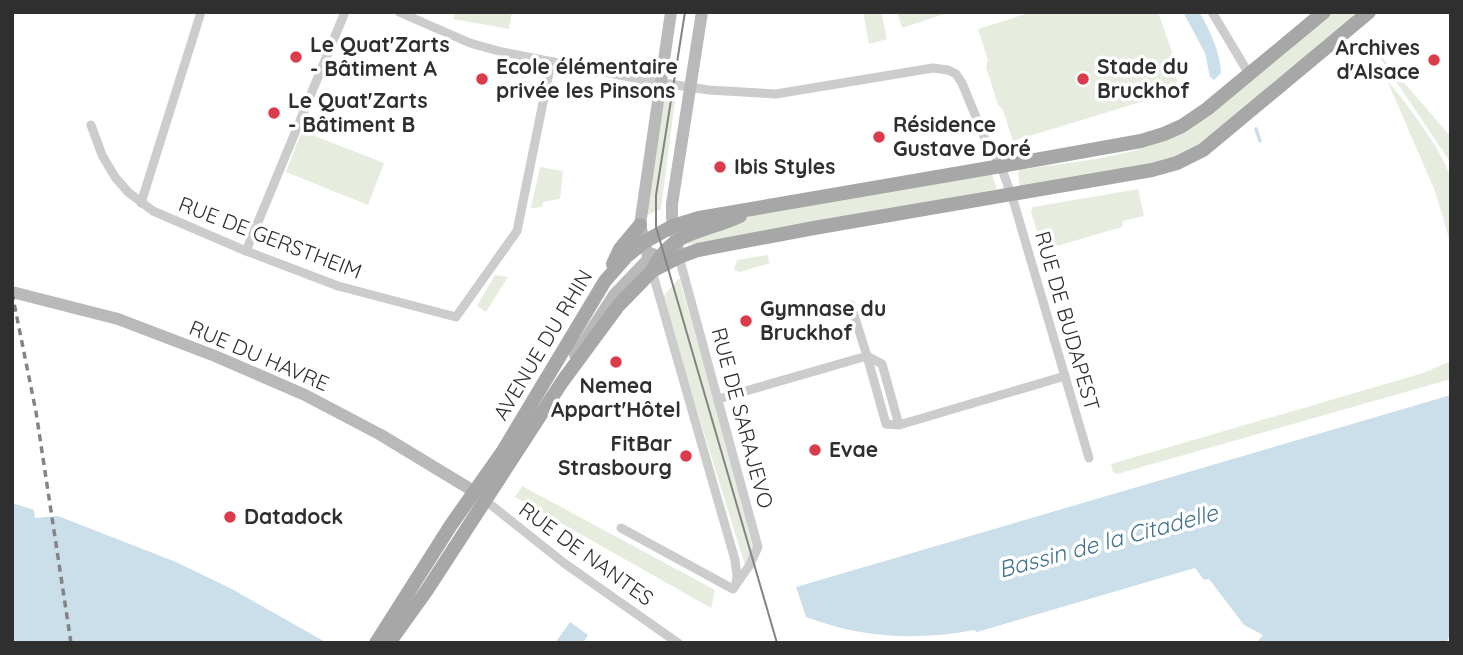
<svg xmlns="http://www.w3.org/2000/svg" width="1463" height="655" viewBox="0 0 1463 655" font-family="Quicksand,sans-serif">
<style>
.green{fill:#e6ecde}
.water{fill:#cbdfea}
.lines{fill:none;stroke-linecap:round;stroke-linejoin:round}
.stream{stroke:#cbdfea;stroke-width:3.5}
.minor{stroke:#ccc;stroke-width:9}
.secondary{stroke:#b9b9b9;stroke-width:12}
.primary{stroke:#a7a7a7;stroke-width:14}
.tram{stroke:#848484;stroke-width:2}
.rail{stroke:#848484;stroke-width:3.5;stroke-dasharray:7 5;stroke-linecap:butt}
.poi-dot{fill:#dc3b4b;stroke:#fff;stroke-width:2.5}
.labels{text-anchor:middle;stroke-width:7;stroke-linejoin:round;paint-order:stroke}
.poi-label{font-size:21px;font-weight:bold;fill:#2f2f2f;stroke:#fff;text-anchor:start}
.street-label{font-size:21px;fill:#2f2f2f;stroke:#fff}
.water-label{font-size:23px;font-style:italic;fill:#41728e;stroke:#fff}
</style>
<rect width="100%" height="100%" fill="#fff"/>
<g class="green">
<path d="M455 12H512L509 29 453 19Z"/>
<path d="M863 12H881L887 39 869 44Z"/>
<path d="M897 12H950L902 28Z"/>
<path d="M1032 12H1158L1172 52 1170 59 1180 90 1013 141 1003 110 998 105 986 67 988 60 978 29Z"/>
<path d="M1332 12H1362L1196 148 1151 166 1020 189 1018 173 1020 170C1075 161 1134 158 1183 132Z"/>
<path d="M1373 47 1451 137V163Z"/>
<path d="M1387 80C1405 102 1445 153 1451 180 1454 196 1451 227 1451 245L1435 191Z"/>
<path d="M660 90 676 93 661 209 647 215Z"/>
<path d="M302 131 384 163 368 205 286 172Z"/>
<path d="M540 167 563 171 560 199 543 202 542 207 531 208Z"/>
<path d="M991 172 997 189 694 245 686 243 755 214Z"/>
<path d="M1138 189 1144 216 1123 221 1122 227 1043 250 1031 212 1033 207Z"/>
<path d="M767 255 770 263 740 272 734 270 737 260Z"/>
<path d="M495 275 508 277 486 312 477 306Z"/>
<path d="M679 278 755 544 745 565 662 298Z"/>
<path d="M537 360 542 362 505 423 497 417 530 367 533 368Z"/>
<path d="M1451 361V379L1117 474 1113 472 1111 464 1423 373Z"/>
<path d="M522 486 715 590 711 608 515 497Z"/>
</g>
<g class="water">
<path d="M1183 12H1199C1210 30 1220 52 1221 73L1214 80 1210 77 1205 53Z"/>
<path d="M1451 395V632L1446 643H1259L1258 641 1263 635 1244 625 1209 579 1204 580 1195 568 977 632 974 630C916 641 861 638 806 617L796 587Z"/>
<path d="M12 503 34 510 35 518 58 516 176 562 232 589 327 643H12Z"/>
<path d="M570 622 588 635 583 643H555Z"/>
</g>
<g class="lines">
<path class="stream" d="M1256 129 1260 141"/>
<g class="minor">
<path d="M399 12 470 43 502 52 650 81 709 90 776 94 933 68 948 70 956 74 962 83 985 139 1001 166 1014 203 1089 458"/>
<path d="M1212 12 1249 74"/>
<path d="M91 125 102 155 115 177 128 192 153 211 246 251 338 286 456 317 517 231 551 63"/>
<path d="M141 203 201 12"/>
<path d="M246 251 345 12"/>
<path d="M652 271 735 560 737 576 736 583"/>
<path d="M718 399 867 356 851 305"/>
<path d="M899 425 882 364 867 356 886 424 899 425 1065 376"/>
<path d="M481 497 564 563 678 643"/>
<path d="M621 528 733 589 749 566 758 547 679 257"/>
</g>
<g class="secondary">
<path d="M678 250 672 217V204L702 12"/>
<path d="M652 271 640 225 671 12"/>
<path d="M12 292 118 319 215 356 305 395 381 435 475 492"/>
<path d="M575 355 614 295 653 254"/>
</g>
<g class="primary">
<path d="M613 264 620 249 640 225"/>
<path d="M653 269C673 229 704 233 740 216"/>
<path d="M376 643 451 525 503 451 605 281 627 256 644 242 673 226 699 218 1001 166 1141 141 1164 134 1182 126 1207 109 1324 12"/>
<path d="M389 643 427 590 562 382 618 306 652 271 679 257 698 250 814 228 1152 170 1177 163 1203 150 1369 12"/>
</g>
<path class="tram" d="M685 12 656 195V227L777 643"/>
<path class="rail" d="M12 293 36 412 71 643"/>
</g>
<g class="poi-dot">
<circle cx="296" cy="57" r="7"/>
<circle cx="1434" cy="60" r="7"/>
<circle cx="482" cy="79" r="7"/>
<circle cx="1083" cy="79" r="7"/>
<circle cx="274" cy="113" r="7"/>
<circle cx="879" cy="137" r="7"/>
<circle cx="720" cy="167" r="7"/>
<circle cx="746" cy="321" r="7"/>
<circle cx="616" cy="362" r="7"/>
<circle cx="815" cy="450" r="7"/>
<circle cx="686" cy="456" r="7"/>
<circle cx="230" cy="517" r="7"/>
</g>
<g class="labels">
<g class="poi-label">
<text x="310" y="52">Le Quat'Zarts<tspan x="310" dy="24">- Bâtiment A</tspan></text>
<text x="1420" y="55" text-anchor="end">Archives<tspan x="1420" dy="24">d'Alsace</tspan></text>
<text x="496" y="74">Ecole élémentaire<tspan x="496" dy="24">privée les Pinsons</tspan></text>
<text x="1097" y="74">Stade du<tspan x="1097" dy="24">Bruckhof</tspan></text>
<text x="288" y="108">Le Quat'Zarts<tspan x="288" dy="24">- Bâtiment B</tspan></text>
<text x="893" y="132">Résidence<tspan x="893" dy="24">Gustave Doré</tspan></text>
<text x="734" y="174">Ibis Styles</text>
<text x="760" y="316">Gymnase du<tspan x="760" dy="24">Bruckhof</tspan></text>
<text x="616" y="393" text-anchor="middle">Nemea<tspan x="616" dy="24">Appart'Hôtel</tspan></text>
<text x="672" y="451" text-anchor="end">FitBar<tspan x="672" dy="24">Strasbourg</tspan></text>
<text x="829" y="457">Evae</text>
<text x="244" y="524">Datadock</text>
</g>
<g class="street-label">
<text transform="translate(270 238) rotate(21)" y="7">RUE DE GERSTHEIM</text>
<text transform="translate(1067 321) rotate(74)" y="7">RUE DE BUDAPEST</text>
<text transform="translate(543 345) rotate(-59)" y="7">AVENUE DU RHIN</text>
<text transform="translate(259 356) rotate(23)" y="7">RUE DU HAVRE</text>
<text transform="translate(742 418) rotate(75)" y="7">RUE DE SARAJEVO</text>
<text transform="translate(586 554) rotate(36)" y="7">RUE DE NANTES</text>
</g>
<g class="water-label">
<text transform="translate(1108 541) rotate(-15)" y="8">Bassin de la Citadelle</text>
</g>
</g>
<rect width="1463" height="655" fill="none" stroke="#2f2f2f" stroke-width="28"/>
</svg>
